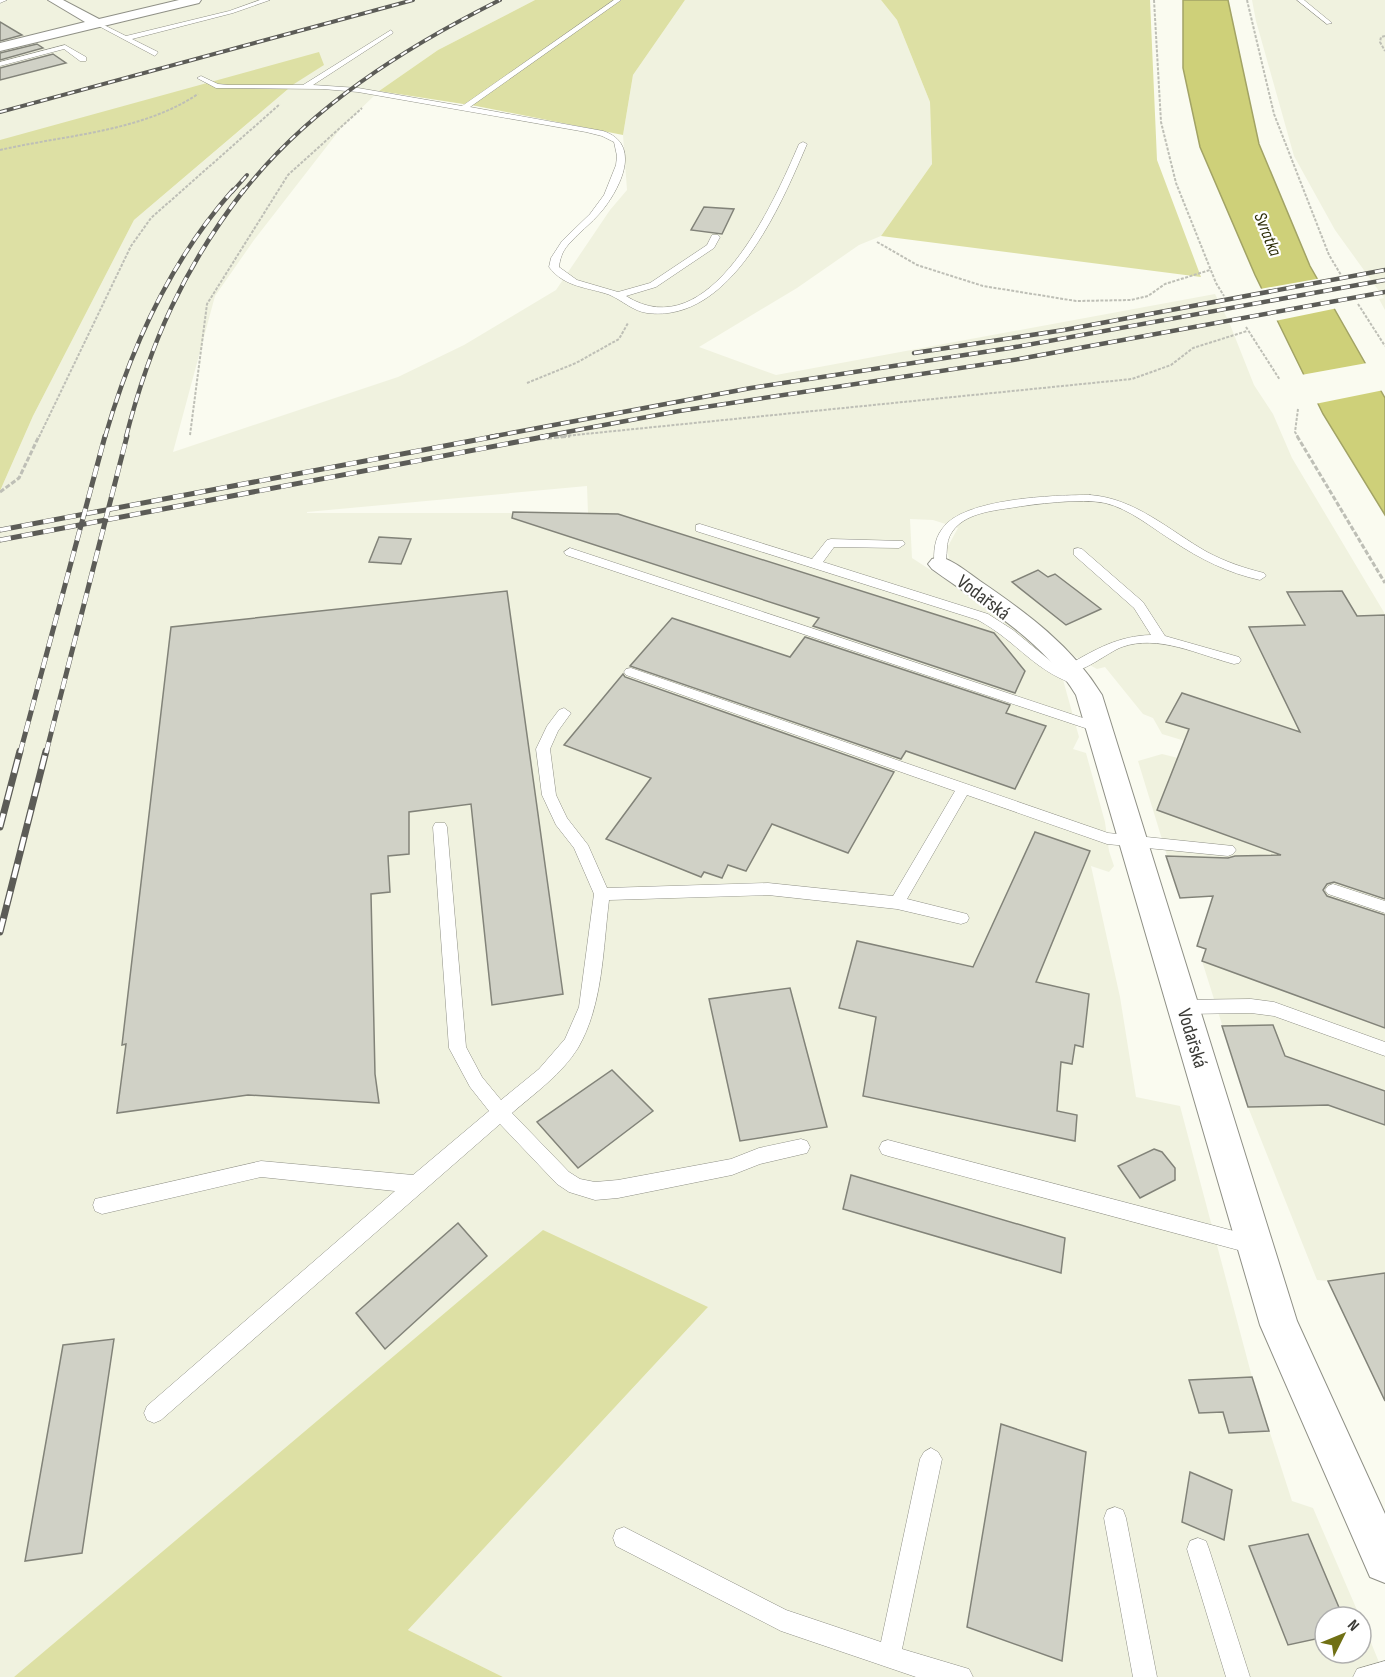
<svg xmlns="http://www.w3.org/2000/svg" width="1385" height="1677" viewBox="0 0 1385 1677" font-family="'Sofia Sans Condensed',sans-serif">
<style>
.built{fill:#f0f2df;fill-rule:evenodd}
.green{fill:#dde0a4}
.water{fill:#ced079;stroke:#a2a365;stroke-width:1.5}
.pier{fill:#fafbf0}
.building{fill:#d0d1c6;stroke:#828379;stroke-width:1.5}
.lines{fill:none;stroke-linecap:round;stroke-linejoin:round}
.service-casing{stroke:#8f9086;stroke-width:1}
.minor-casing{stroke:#8f9086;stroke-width:2}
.path-far1{stroke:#bebfb6;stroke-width:2;stroke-dasharray:3 1.5;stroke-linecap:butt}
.path{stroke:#bebfb6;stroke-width:3;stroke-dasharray:5 2;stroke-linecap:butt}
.service{fill:#fff;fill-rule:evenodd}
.minor{fill:#fff;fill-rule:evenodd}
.rail-far3-casing{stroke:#5c5c57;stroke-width:4}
.rail-far2-casing{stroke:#5c5c57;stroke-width:4.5}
.rail-far1-casing{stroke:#5c5c57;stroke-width:5}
.rail-casing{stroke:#5c5c57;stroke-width:7}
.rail-far3{stroke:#fff;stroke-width:2;stroke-dasharray:7;stroke-linecap:butt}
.rail-far2{stroke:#fff;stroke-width:3;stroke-dasharray:9;stroke-linecap:butt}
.rail-far1{stroke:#fff;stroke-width:4;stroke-dasharray:11;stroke-linecap:butt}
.rail{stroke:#fff;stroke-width:4.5;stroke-dasharray:14;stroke-linecap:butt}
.labels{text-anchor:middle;stroke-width:4.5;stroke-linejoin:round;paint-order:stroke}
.far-water-label{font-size:18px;font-style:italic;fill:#2c2d06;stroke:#fff}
.street-label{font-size:20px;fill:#3a3a36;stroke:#fff}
</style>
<rect width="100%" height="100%" fill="#fafbf0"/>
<g class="built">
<path d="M0 0H535L438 50 379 91 341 128 254 240 215 296 173 452 398 377 464 345 556 290 610 210 627 190 623 135 633 75 685 0H881L897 20 930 102 932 164 881 236 859 245 797 288 699 347 776 375 1215 294 1229 322 1254 385 1273 414 1292 458 1385 614V1273L1328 1281 1317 1280 1248 1107 1202 961 1206 949 1197 946 1213 897 1180 898 1138 761 1162 754 1178 758 1185 741 1162 734 1153 718 1143 714 1105 667 1097 669 1070 654 954 567 949 559 947 548 958 528 933 520 910 519 912 558 999 614 1060 669 1079 737 1073 749 1086 753 1105 822 1109 851 1114 866 1109 872 1091 866 1120 997 1136 1097 1180 1106 1252 1377 1292 1501 1313 1508 1360 1617H1325V1653H1361V1618L1385 1677H503L408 1630 708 1307 14 1677H0V491L33 416 134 220 293 85 0 147ZM587 486 588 513H307V512Z"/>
<path d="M1252 0H1385V310L1379 299 1384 298 1335 230 1294 156 1256 21Z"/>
</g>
<g class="green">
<path d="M535 0H685L633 75 623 135 476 106 379 91 438 50Z"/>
<path d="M881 0H1150L1157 160 1201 277 881 236 932 164 930 102 897 20Z"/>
<path d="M319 52 324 65 294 84 134 220 33 416 0 491V140Z"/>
<path d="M543 1230 708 1307 408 1630 503 1677H14Z"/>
</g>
<path class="water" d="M1183 0H1228L1259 144 1310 266 1385 398V515L1323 414 1255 275 1200 147 1183 68Z"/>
<g class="pier">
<path d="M1322 278 1338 308 1275 321 1260 289Z"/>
<path d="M1367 363 1384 390 1315 404 1301 375Z"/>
</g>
<g class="building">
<path d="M0 22 22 35 0 41Z"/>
<path d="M37 44 43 48 0 60V53Z"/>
<path d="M53 54 66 63 0 80V68Z"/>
<path d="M704 207 734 209 722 234 691 230Z"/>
<path d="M513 512 618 514 994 633 1025 671 1015 693 813 626 819 618 512 518Z"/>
<path d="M379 537 411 539 401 564 369 562Z"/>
<path d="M1038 570 1048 577 1055 574 1101 609 1066 625 1012 582Z"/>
<path d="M507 591 563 994 492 1005 471 804 409 812V854L388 856 390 892 371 894 375 1074 379 1103 248 1095 117 1113 126 1044 122 1045 171 627Z"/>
<path d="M1342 591 1357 616 1385 615V899L1334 882 1327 884 1323 890 1327 896 1385 915V1028L1202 961 1206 949 1197 946 1213 896 1180 898 1166 856 1228 858 1235 856 1281 855 1157 810 1189 729 1166 722 1182 693 1300 732 1249 627 1305 625 1287 592Z"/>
<path d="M672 618 790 657 805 637 1010 705 1006 713 1046 726 1015 789 906 751 901 759 630 666Z"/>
<path d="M623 674 625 677 894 772 848 853 772 824 746 871 728 865 722 878 704 872 701 877 606 839 651 778 564 745Z"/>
<path d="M1035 832 1090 851 1036 982 1089 994 1083 1047 1075 1045 1072 1064 1061 1062 1057 1111 1077 1115 1075 1141 863 1096 876 1017 839 1008 857 941 973 967Z"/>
<path d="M790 988 827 1127 740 1141 709 999Z"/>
<path d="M1273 1025 1285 1056 1385 1091V1125L1328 1105 1248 1107 1222 1026Z"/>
<path d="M612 1070 653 1111 578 1168 537 1122Z"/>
<path d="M1154 1149 1162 1152 1175 1168V1180L1140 1198 1118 1166Z"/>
<path d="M851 1175 1065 1238 1061 1273 843 1209Z"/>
<path d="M458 1223 487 1256 385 1349 356 1313Z"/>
<path d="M1385 1273V1401L1328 1281Z"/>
<path d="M114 1339 82 1553 25 1561 63 1345Z"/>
<path d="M1252 1377 1269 1431 1229 1433 1223 1412 1199 1413 1189 1380Z"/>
<path d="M1001 1424 1086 1452 1062 1661 967 1627Z"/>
<path d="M1190 1472 1232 1490 1224 1540 1182 1522Z"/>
<path d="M1308 1534 1343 1617H1325V1637L1288 1645 1249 1546Z"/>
</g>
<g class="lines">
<g class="service-casing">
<g id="service">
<path d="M0 0H7L0 3Z"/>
<path d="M260 0H270L233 13 132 39 158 52 155 56 93 23 98 22 126 36 229 11Z"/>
<path d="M614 0H621L470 107 603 131C643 144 620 189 601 212 591 224 578 233 568 245 562 252 560 259 559 267L577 280 618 292 650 283 707 245 712 235H718L720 237 714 248 656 287 626 296C710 349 774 202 799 144L803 142 807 144C781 205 731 324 647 313 633 311 623 301 610 295 588 287 565 288 549 267L551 258 562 241 590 214 604 195 616 165 617 156 614 142 602 136 586 132 358 92 323 89 216 88 197 78 201 76 218 84 228 85H303L391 30 393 33 313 85 358 88 462 106Z"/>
<path d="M1297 0H1304L1332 23 1327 24Z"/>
<path d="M65 45 86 57V61H80L64 49 0 66V62Z"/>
<path d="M1090 495C1135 498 1170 531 1207 552 1226 562 1244 568 1264 573L1266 576 1260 580C1228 573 1200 559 1173 541 1152 528 1130 509 1105 503 1081 498 1035 504 1010 508 990 511 964 514 952 532 944 543 949 555 944 567L940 568 934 564C934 551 934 540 942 529 962 498 1056 495 1090 495Z"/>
<path d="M700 524 812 559 827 540 831 539 903 541 905 544 899 548 834 547 823 562 988 614 1013 630 1059 668 1088 679 1090 682 1083 687C1034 673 1020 643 978 620L696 531V525Z"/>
<path d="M570 548 1104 725 1106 728 1104 731H1094L566 555 564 552Z"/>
<path d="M1078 548 1082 549 1143 602 1165 636 1239 657 1241 660 1239 663 1234 664C1199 655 1158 634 1122 647 1108 652 1081 675 1068 671L1066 668 1068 665C1096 649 1118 636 1151 635L1134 608 1074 555V549Z"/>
<path d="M631 668 1108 833 1233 846 1236 850 1233 854 1228 856 1107 844 967 795 907 899 967 914 969 918 967 922 961 924 897 909 768 895 609 900C603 949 603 1005 578 1048 562 1074 535 1093 512 1113L569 1172 580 1179 595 1182 618 1180 731 1159 759 1148 801 1139 807 1141 810 1147 807 1153 760 1164 732 1175 618 1198 595 1200 569 1192 557 1184 500 1124 161 1420 154 1423 147 1420 144 1413 147 1406 395 1191 261 1177 102 1214 95 1211 93 1205 95 1199 261 1161 413 1175 489 1111 470 1087 449 1048 433 827 435 823H445L447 827 466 1047 482 1077 501 1100 539 1069 565 1039 579 1007 594 894 574 848 556 825 542 795 536 749 547 726 559 710 564 708 571 713 558 731 550 749 556 795 567 818 588 845 607 888 768 883 893 896 955 791 626 675 624 672 626 669Z"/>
<path d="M1333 884 1385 901V913L1328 894 1325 890 1328 886Z"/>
<path d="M1251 999 1274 1002 1385 1042V1056L1274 1016 1251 1013 1183 1014 1177 1012 1175 1007 1177 1002 1183 1000Z"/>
<path d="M888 1140 1253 1236 1260 1239 1263 1245 1260 1251 1253 1254 888 1156 882 1154 879 1148 882 1142Z"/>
<path d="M931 1448 938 1452 942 1459 902 1649 969 1669 973 1677H916L781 1631 616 1546 613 1538 616 1530 624 1527 786 1610 881 1642 920 1459 924 1452Z"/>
<path d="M1115 1507 1123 1510 1126 1518 1157 1677H1133L1104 1518 1107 1510Z"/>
<path d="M1198 1538 1206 1541 1209 1549 1250 1677H1226L1187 1549 1190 1541Z"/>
<path d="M1385 1661V1677H1353L1357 1669Z"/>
</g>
</g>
<g class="minor-casing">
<g id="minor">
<path d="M48 0H63L99 19 179 0H201L199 3 0 51V43L85 22Z"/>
<path d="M940 557C955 561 967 572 980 581 1027 613 1072 646 1102 695L1297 1321 1385 1514V1583L1370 1577 1260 1325 1076 695C1044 641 982 605 932 569L928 564 932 559Z"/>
</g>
</g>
<g class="path-far1">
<path d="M1154 0 1161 122 1176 183 1216 283 1224 296"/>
<path d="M1247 0 1274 114 1329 255 1341 275"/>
<path d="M1385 36 1381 37 1380 42 1385 51"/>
<path d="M0 150C65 135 141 132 198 94"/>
<path d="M877 242 917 265 983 286 1076 301 1131 300 1148 296 1165 284 1210 270"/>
<path d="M1358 304 1385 346"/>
<path d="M1246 327 1280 380"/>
<path d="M527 383 576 363 619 339 628 323"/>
<path d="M1298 409 1295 432 1298 437"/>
<path d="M190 435 207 304 288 175 362 108"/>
<path d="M39 437 131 246 151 218 280 104"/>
<path d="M555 437 1132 379 1171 365 1193 348 1247 331"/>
</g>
<g class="path">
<path d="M1297 436 1385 583"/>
<path d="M540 439 570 436"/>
<path d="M0 492 19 478 39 436"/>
</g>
<use href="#service" class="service"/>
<use href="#minor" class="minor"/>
<g class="rail-far3-casing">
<g id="rail-far3">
<path d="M0 112 413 0"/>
<path d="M232 192 247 175"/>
<path d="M243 192C310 107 404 48 500 0"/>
</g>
</g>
<g class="rail-far2-casing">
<g id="rail-far2">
<path d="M914 353 1064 330 1385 270"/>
<path d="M105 437C131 347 170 261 233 190"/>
<path d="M126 437C150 343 184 267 244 190"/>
<path d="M490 437 751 388 1010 348 1385 280"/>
<path d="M540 437 679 411 1019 359 1385 292"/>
</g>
</g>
<g class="rail-far1-casing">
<g id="rail-far1">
<path d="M0 530 497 436"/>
<path d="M0 540 548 436"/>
<path d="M20 753 105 436"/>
<path d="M46 753 127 436"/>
</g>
</g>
<g class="rail-casing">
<g id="rail">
<path d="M0 827 20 751"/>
<path d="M0 932 46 751"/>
</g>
</g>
<use href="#rail-far3" class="rail-far3"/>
<use href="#rail-far2" class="rail-far2"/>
<use href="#rail-far1" class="rail-far1"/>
<use href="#rail" class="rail"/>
</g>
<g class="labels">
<g class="far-water-label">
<text transform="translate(1268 234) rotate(68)" y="6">Svratka</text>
</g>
<g class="street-label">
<text transform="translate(984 597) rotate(37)" y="7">Vodařská</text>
<text transform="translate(1193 1038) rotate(73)" y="7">Vodařská</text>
</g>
</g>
<g transform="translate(1343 1635) rotate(47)"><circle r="28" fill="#ffffff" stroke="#b0b0af" stroke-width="1.5"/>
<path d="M0-4.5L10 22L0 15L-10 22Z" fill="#707014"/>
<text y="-9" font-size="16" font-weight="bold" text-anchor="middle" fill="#3a3a36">N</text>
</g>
</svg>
